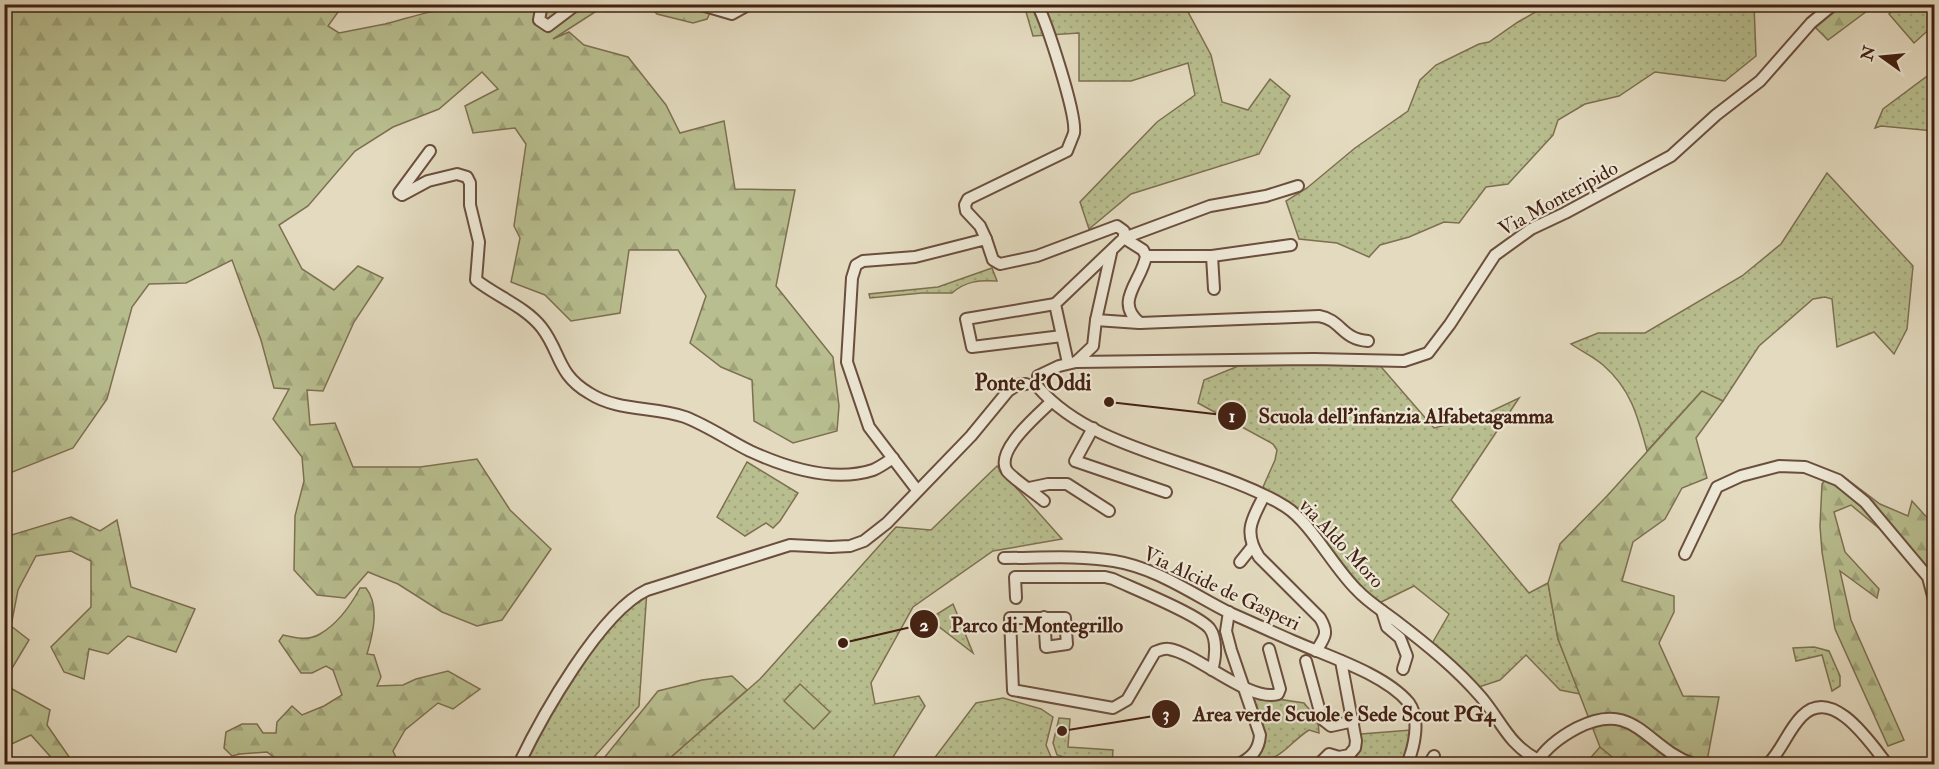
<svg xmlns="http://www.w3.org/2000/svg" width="1939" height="769" viewBox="0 0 1939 769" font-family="'IM FELL Double Pica',serif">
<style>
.green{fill:url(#green-dots);stroke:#7e6f50;stroke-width:1.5}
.forest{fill:url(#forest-firs);stroke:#7e6f50;stroke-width:1.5}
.pitch{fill:#b8be8f;stroke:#7e6f50;stroke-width:1.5}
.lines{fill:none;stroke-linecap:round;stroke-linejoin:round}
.minor-casing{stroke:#6b4e3d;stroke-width:14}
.minor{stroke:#ede7d5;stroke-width:10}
.labels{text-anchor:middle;stroke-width:4.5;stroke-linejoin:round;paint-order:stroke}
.street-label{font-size:20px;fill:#432012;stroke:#ede7d5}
.quarter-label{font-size:22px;font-weight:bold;fill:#432012;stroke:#ede7d5}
.leader{fill:none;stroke:#432012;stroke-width:2}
.callout-dot{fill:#432012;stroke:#ede7d5;stroke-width:2}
.mark-label{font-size:18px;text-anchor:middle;font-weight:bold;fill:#fff}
.callout-label{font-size:21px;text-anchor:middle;font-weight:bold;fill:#432012;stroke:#ede7d5;stroke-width:4.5;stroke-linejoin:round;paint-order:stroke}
</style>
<defs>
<pattern id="green-dots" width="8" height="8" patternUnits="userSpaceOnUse" patternTransform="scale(1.5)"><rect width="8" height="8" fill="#b8be8f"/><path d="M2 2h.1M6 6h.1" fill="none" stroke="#9fa37a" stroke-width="1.8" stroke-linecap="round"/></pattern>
<pattern id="forest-firs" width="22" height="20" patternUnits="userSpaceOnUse" patternTransform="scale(1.5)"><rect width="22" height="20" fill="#b8be8f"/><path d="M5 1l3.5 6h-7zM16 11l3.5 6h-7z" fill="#9fa37a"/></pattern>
</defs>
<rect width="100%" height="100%" fill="#e3dabf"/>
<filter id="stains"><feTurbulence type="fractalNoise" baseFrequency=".00333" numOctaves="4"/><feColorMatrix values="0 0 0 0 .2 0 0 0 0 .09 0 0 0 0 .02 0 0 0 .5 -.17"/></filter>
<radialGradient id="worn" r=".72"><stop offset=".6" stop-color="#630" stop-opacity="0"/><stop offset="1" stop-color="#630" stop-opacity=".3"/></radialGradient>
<g class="green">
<path d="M1624 4 1754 5 1756 56 1725 81 1655 72 1619 96 1585 104 1558 120 1553 135 1508 184 1486 187 1459 223 1444 222 1409 237 1380 245 1369 257 1337 243 1299 239 1286 201 1307 188 1355 148 1408 111 1420 80 1436 65 1479 44 1489 42 1518 22 1544 7 1599 9Z"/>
<path d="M1024 5H1188L1186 8 1211 55 1222 102 1248 110 1270 79 1290 96 1259 154 1131 194 1089 229 1080 202 1157 122 1195 95 1188 63 1131 81H1079V33L1033 36Z"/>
<path d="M1889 5H1934V25L1914 43 1889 14 1894 8Z"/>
<path d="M1934 71V131L1881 126 1875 128 1883 109Z"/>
<path d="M1827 173 1913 266 1907 329 1894 354 1874 332 1837 347 1832 299 1825 297 1813 299 1759 346 1723 401 1701 392 1647 451C1638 417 1631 389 1603 365 1594 357 1581 351 1571 344L1598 333H1645L1742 276 1781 244Z"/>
<path d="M992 268 997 281C979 280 966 281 952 293H922L870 298 869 294 938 287Z"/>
<path d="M1253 360 1376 361 1434 428 1481 416 1519 398 1451 500 1529 593 1548 583 1558 639 1580 694 1560 690 1526 655 1500 680 1473 689 1430 647 1449 614 1414 586 1375 605 1288 508 1263 487 1275 460 1277 450 1273 444 1198 403 1204 380Z"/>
<path d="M747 462 798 493 780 521 773 528 766 523 745 536 717 517Z"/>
<path d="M997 466 1062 539 993 551 913 607 871 683 875 704 919 696 925 706 893 757 901 764H667L670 758 760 679 896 527 931 530Z"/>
<path d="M647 590 639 706 588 764H519L598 635Z"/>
<path d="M953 604 973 653 929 619Z"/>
<path d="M1814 647 1829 651 1840 676V686L1832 691 1822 655 1796 661 1793 648Z"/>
<path d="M1251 695 1304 703 1318 720 1319 733 1309 730C1287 744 1282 762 1254 760 1273 735 1261 722 1251 695Z"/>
<path d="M1003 698 1041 709 1053 717 1046 745 1051 757 1072 764H930L976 703Z"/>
<path d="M1059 718 1070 719 1068 747 1113 750 1112 764H1086L1057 755 1053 743Z"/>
<path d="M1411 730 1409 753 1403 764H1369L1352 759 1361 734Z"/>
<path d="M1600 747 1621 764H1585Z"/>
</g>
<g class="forest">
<path d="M5 5H343L328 26 339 33C354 30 370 27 385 24 417 16 458 0 489 10L498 5H606L553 39 569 32 584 45 628 57 666 105 680 133 724 121 735 189 795 190 776 286 833 357 839 406 837 431 793 443 754 421 752 380 721 367 690 343 706 296 678 250H629L620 313 571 321 545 295 511 282 520 238 514 226 526 144 515 128 473 133 465 106 498 89 482 72 439 109 393 127 355 151 308 206 279 225 302 269 334 290 358 266 383 278 354 322 323 391 307 390 310 425 335 423 353 467H420L477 459 510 510 551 549 502 620 477 626 442 612 398 584 368 572 345 598 317 595 294 570 295 516 304 481 302 457 273 419 289 389 274 388 261 340 232 260 186 283 149 284 132 307 107 399 73 448 5 475Z"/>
<path d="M648 5H720H714L707 19 693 23 657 14Z"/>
<path d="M1838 5H1875L1828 40 1812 24Z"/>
<path d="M1702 391 1723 401 1696 438 1707 478 1682 488 1665 519 1633 542 1622 581 1674 596V612L1659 643 1683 696 1719 697 1707 761 1705 764H1621L1600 747 1558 639 1548 583 1560 544 1607 496Z"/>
<path d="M1831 472 1844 477 1880 504 1908 516 1912 501 1931 522 1928 577 1881 530 1851 505 1834 512 1845 552 1879 589 1877 598 1840 571 1851 620 1904 740 1888 746 1835 629 1822 552 1820 526 1822 484Z"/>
<path d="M71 517 100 531 117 520 131 587 195 609 176 652 128 636 108 654 89 649 84 679 64 672 51 647 91 607V561L71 551 36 556 18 590 11 626 29 640 5 680V537Z"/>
<path d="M360 588H366C380 606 373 634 367 654L374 655 381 677 377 686 403 685 416 679 448 671 480 689 453 709 438 703 405 730 393 751 399 764H324L302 757 283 764 267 752 240 754 232 756 224 748 226 732 242 724H257L263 733H276L277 722 292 706 302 715 324 706 342 695 333 670 326 666 312 673H301L279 641 283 635C295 638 309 641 320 634 337 624 351 605 360 588Z"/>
<path d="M732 676 747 690 670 758 667 764 600 763 658 691 702 680Z"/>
<path d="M5 685 50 710 47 725 74 764H57L31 735 5 747Z"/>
</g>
<path class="pitch" d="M800 684 830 712 814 729 784 701Z"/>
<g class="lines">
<g class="minor-casing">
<g id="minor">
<path d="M542 4 539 20 548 26 577 4"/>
<path d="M698 4 732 14 750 4"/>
<path d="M430 151 399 193 402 195 428 181 457 174 467 177 470 183V205L479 242 476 280C496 296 526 307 542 328 561 353 557 374 589 393 618 412 654 406 685 417 708 426 728 440 750 451 787 468 833 483 873 470 880 467 887 462 893 458"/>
<path d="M1124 238 1143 250 1146 256C1142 281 1113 302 1140 323L1319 316C1342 320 1341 339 1368 341"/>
<path d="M1124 238 1210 206 1266 196 1298 186"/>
<path d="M986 239 980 226 966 211 965 205 968 199 1067 151C1069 145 1072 139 1074 133 1077 115 1047 23 1037 4"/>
<path d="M1146 256H1212L1291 245"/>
<path d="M1212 256 1214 289"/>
<path d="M1055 304 966 319 972 347 1062 336"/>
<path d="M1096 320 1139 323"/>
<path d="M1076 362 1093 346 1096 320 1111 253"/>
<path d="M1038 376 1059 366 1076 362 1314 359 1404 361 1428 353 1450 324 1495 255 1531 229 1565 213 1671 156 1716 115 1760 81 1811 23 1834 4"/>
<path d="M1038 387C1095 454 1212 461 1286 507 1311 523 1334 568 1357 590 1368 602 1383 611 1396 621 1426 644 1456 668 1481 697 1502 722 1508 744 1538 760"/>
<path d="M1093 428 1075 461 1166 492"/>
<path d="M1029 488 1048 484H1067L1109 511"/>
<path d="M917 490 869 427 847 362 852 278 856 265 863 261 915 257 986 239 993 260 1000 264 1037 256 1117 226 1124 231V238L1055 304 1068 363"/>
<path d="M1264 496C1252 519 1243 532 1259 557L1320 618C1329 633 1325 637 1316 651"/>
<path d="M1044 501C1036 494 1012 478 1007 471 994 451 1038 415 1051 402"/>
<path d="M1685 554 1717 487 1741 476 1779 466 1805 467 1838 480 1865 502 1928 577 1934 600"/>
<path d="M1004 558C1040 558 1078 555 1114 561 1157 568 1192 594 1230 613 1251 622 1272 632 1293 641 1327 656 1385 674 1409 703 1421 719 1414 748 1407 764"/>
<path d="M1240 562 1252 547"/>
<path d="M1016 598 1015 577H1105L1113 579C1132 588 1200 615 1210 629 1217 639 1216 658 1212 670"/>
<path d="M1382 611 1387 627 1400 638 1407 656 1403 669"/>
<path d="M1229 612 1226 631 1231 650 1260 735C1259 750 1252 757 1239 764"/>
<path d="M1044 617 1046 647 1067 644 1065 618H1010L1013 690 1113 708 1127 700 1155 652C1160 650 1164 648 1169 649 1198 654 1250 703 1278 694L1280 689 1269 649"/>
<path d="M1306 661 1322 719 1331 726 1354 721"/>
<path d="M519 764C541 718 600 612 647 590L790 545 830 547 850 546 864 541 887 523 971 436 1008 391 1017 385 1026 384"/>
<path d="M1319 764 1329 754 1339 757 1349 755 1355 748 1356 741 1341 661"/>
<path d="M1429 764 1434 756"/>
<path d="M1536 764C1545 748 1560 737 1577 728 1635 698 1646 748 1693 764"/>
<path d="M1768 764C1782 750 1788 730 1802 716 1833 685 1871 744 1887 764"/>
</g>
</g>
<use href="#minor" class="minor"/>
</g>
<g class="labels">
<g class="street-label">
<text transform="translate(1558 198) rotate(-29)" y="7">Via Monteripido</text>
<text transform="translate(1342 543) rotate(47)" y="7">via Aldo Moro</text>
<text transform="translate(1222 588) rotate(25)" y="7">Via Alcide de Gasperi</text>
</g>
<g class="quarter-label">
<text x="1033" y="390">Ponte d'Oddi</text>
</g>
</g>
<path class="leader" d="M1109 402L1232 416M843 643L924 624M1062 731L1166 714"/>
<g class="callout-dot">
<circle cx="1109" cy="402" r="6"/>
<circle cx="843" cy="643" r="6"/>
<circle cx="1062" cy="731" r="6"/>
<circle cx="1232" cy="416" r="15"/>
<circle cx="924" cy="624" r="15"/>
<circle cx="1166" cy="714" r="15"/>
</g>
<g class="mark-label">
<text x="1232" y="422">1</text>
<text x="924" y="631">2</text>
<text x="1166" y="720">3</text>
</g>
<g class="callout-label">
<text x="1406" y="423">Scuola dell'infanzia Alfabetagamma</text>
<text x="1037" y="632">Parco di Montegrillo</text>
<text x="1344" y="721">Area verde Scuole e Sede Scout PG4</text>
</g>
<rect width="1939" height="769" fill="none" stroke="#e3dabf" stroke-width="24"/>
<rect x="6" y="6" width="1927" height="757" fill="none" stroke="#432012" stroke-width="3"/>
<rect x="12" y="12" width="1915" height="745" fill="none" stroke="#432012" stroke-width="1.5"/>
<g transform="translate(1882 57) rotate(285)" stroke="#ede7d5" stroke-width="4.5" paint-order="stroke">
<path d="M0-4.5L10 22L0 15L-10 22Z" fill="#432012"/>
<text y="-9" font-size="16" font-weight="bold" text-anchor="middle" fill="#432012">N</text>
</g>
<rect width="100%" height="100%" filter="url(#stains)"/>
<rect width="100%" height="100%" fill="url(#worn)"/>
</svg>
